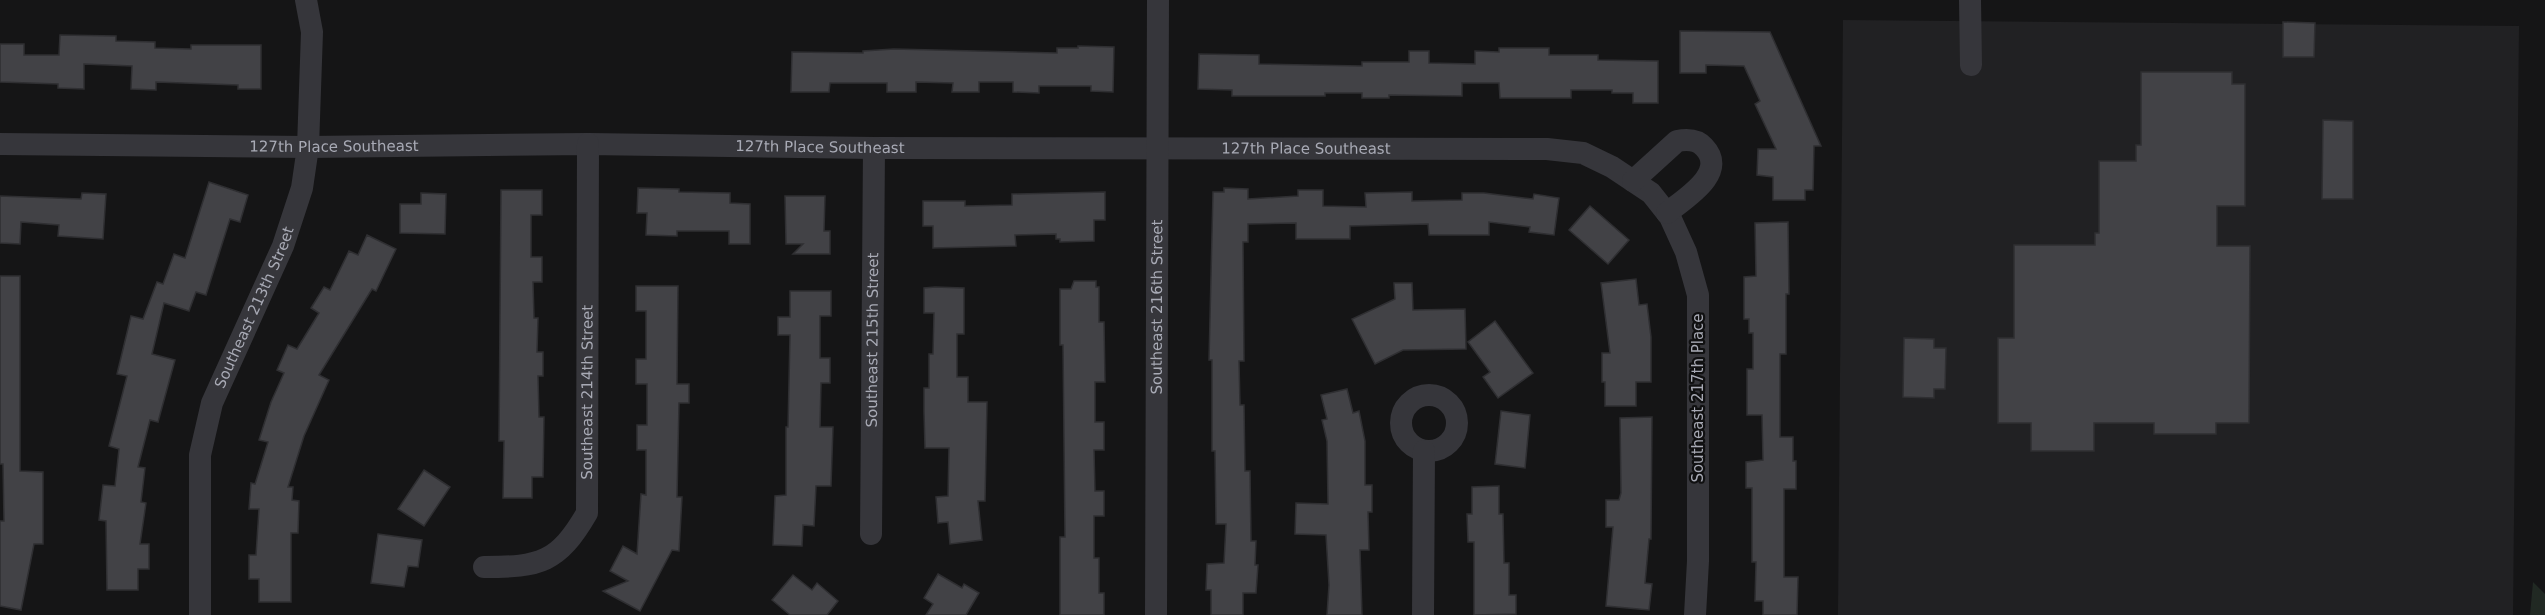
<svg xmlns="http://www.w3.org/2000/svg" width="2545" height="615" viewBox="0 0 2545 615" font-family="'DejaVu Sans',sans-serif">
<style>
.built{fill:#212123}
.green{fill:#212923}
.building{fill:#424246;stroke:#2f2f32;stroke-width:1.5}
.lines{fill:none;stroke-linecap:round;stroke-linejoin:round}
.minor{stroke:#36363b;stroke-width:22}
.labels{text-anchor:middle;stroke-width:4.5;stroke-linejoin:round;paint-order:stroke}
.street-label{font-size:15px;fill:#a8aab5;stroke:#101011}
</style>
<rect width="100%" height="100%" fill="#151516"/>
<path class="built" d="M1843 20 2519 26 2513 615H1838Z"/>
<path class="green" d="M2533 582 2545 594V615H2530Z"/>
<g class="building">
<path d="M2283 22 2315 23 2314 57H2283Z"/>
<path d="M1680 31 1770 32 1821 146H1814L1813 190H1805V200H1773V177L1757 175 1758 149H1776L1755 104 1760 101 1744 66 1706 65V73H1680Z"/>
<path d="M60 35 116 36V41L155 42V48L191 49V45H261V89H238V85L156 82V90L131 89 132 66 84 64V89L58 88V84L0 82V44H24V55H59Z"/>
<path d="M1078 46 1114 47 1113 92 1091 91V86H1039V93L1013 92V82H979V92H952L953 83 916 82V92H887V83H830L829 92H791L792 52 863 53V51L894 49 1057 53V48H1078Z"/>
<path d="M1499 48H1549V55H1598V60L1658 61V103H1633V93H1612V90H1571V98H1500L1499 83H1462V96L1389 95V98H1362V93H1325V96H1232V90L1198 89 1199 54 1259 55V64L1362 66V62H1409V51H1429V63L1475 64V51L1499 52Z"/>
<path d="M2141 72H2232V84H2245V206H2217V246H2250L2249 423H2216V434H2154V423H2094V451H2031V423H1998V338H2014V245H2095V233H2099V161H2136V145H2141Z"/>
<path d="M2323 120 2353 121V199H2322Z"/>
<path d="M209 182 248 195 240 222 230 219 206 295 196 292 189 311 164 303 152 354 175 360 158 422 150 420 138 467 145 468 141 502 146 503 140 544H149V569H138V590H107L106 521 99 520 103 485 115 486 119 449 109 446 127 376 117 374 131 316 143 319 157 282 163 284 174 254 185 258Z"/>
<path d="M638 188 679 189V192L730 193V203L750 204V244H729V231H677V236L646 235 647 213H637Z"/>
<path d="M1224 188 1248 189V199L1298 196V190H1323V206L1366 207 1365 193 1412 192V201L1462 200V193H1484L1533 199 1534 194 1559 198 1554 235 1529 232 1530 227 1489 222V235H1429L1428 224 1350 226V239H1296V223L1248 224V242H1243L1244 361H1239L1240 405H1244L1245 471H1250L1251 541H1256L1255 565H1258L1256 593H1243V615H1211V590H1206L1207 564 1224 563 1226 524H1216L1215 451H1212V360H1209L1213 192H1224Z"/>
<path d="M501 190H542V215H531V257H542V282H533L534 318H538L537 352H543V376H538L539 417H544L543 477H532V498H503L504 441H499Z"/>
<path d="M1105 192V220H1094V241L1060 242V239H1056V234L1015 235 1016 246 933 248V226H923V201H965V206L1012 205V194Z"/>
<path d="M82 193 106 194 103 239 58 236 59 225 21 222 20 244 0 243V196L81 199Z"/>
<path d="M421 193 446 194 445 234 400 233V204H421Z"/>
<path d="M785 196H825L824 231H830V254H793L803 244H786Z"/>
<path d="M1590 206 1629 240 1608 264 1569 230Z"/>
<path d="M1788 222 1789 294H1786V354H1780V437H1793V461H1796V489H1784V577H1798L1797 615H1763V601H1755L1756 562H1752V488H1746V462L1763 460 1762 415H1747V369H1753V333H1749V319H1744V277L1756 276 1755 223Z"/>
<path d="M367 235 396 249 376 291 372 289 319 375 329 380 304 436 288 487H293L292 500 299 501 298 533H291V602H259V579H249V555H256L259 509H249L251 483 255 484 268 442 259 440 271 402 284 373 277 370 288 345 297 349 319 313 311 308 324 287 330 290 349 251 358 255Z"/>
<path d="M0 276H20V471L43 472V544H34L21 610 0 606V521H4L3 464H0Z"/>
<path d="M1636 279 1639 305 1647 304 1651 337V382H1636V406H1605V382H1602V353H1610L1601 283Z"/>
<path d="M1074 281H1096V287H1099V322H1104L1105 382H1095V422H1104V450H1094L1095 491H1104V516H1094V558H1099V593H1104V615H1060V537H1065L1063 345H1060V289H1071Z"/>
<path d="M1394 283H1412L1413 310 1465 309 1466 349 1403 350 1375 364 1352 319 1395 299Z"/>
<path d="M636 286H678L677 384H689V403H679L677 497H682L679 551 672 550 640 611 603 591 628 581 610 571 623 546 637 554 641 494 646 495V450H637V425H647V384H636V359H646V311H636Z"/>
<path d="M935 287 964 288V334H957V377H968V402H987L985 501H978L982 540 950 544 948 522 938 523 936 497 948 496 949 448H925L924 412V388H929V354H933L934 313H924V288Z"/>
<path d="M790 291H831V316H820V358H830V383H821L820 427H833L831 486H816L814 526 803 525 802 546 773 545 775 496 786 495V427H788L790 335H778V317H790Z"/>
<path d="M1495 321 1533 373 1498 398 1483 377 1490 372 1468 342Z"/>
<path d="M1904 338 1934 339V348H1946L1945 389H1934V398L1903 397Z"/>
<path d="M1347 389 1353 413 1359 411 1365 441V485H1372V512H1368L1369 550H1360L1362 615H1327L1329 585 1326 535 1295 534 1296 503 1328 504 1327 441 1322 420 1327 419 1321 395Z"/>
<path d="M1501 411 1530 415 1525 468 1495 464Z"/>
<path d="M1652 417 1651 539H1649L1645 583 1652 584 1649 610 1606 606 1613 527H1606V500H1619L1621 493 1620 418Z"/>
<path d="M424 470 450 487 424 526 398 509Z"/>
<path d="M1499 486V514H1503L1504 563H1509V595H1516V614L1474 615V542H1468L1467 514H1472V487Z"/>
<path d="M378 534 422 540 418 567 408 566 404 587 371 583Z"/>
<path d="M938 574 962 588 964 584 979 593 966 615H926L933 604 924 598Z"/>
<path d="M793 575 812 590 817 583 838 601 827 615H790L772 600Z"/>
</g>
<g class="lines">
<g class="minor">
<path d="M1970 0 1971 65"/>
<path id="s1" d="M0 144 308 147 588 144 874 148 1547 149 1583 153 1612 167 1651 193 1670 217 1686 252 1698 295V561L1695 615"/>
<path d="M1633 181 1677 141C1687 139 1697 139 1704 147 1729 173 1684 199 1667 213"/>
<circle cx="1429" cy="423" r="28"/>
<path id="s2" d="M871 534 874 148"/>
<path id="s3" d="M484 567C540 567 558 563 587 513L588 144"/>
<path id="s4" d="M200 615V455L212 403 283 246 302 188 308 147 312 32 306 0"/>
<path id="s5" d="M1156 615 1158 0"/>
<path d="M1423 615 1424 451"/>
</g>
</g>
<g class="labels">
<g class="street-label">
<text dy="5" stroke="none"><textPath href="#s1" startOffset="334">127th Place Southeast</textPath></text>
<text dy="5" stroke="none"><textPath href="#s1" startOffset="820">127th Place Southeast</textPath></text>
<text dy="5" stroke="none"><textPath href="#s1" startOffset="1306">127th Place Southeast</textPath></text>
<text dy="5" stroke="none"><textPath href="#s4" startOffset="318">Southeast 213th Street</textPath></text>
<text dy="5" stroke="none"><textPath href="#s5" startOffset="308">Southeast 216th Street</textPath></text>
<text dy="5" stroke="none"><textPath href="#s2" startOffset="194">Southeast 215th Street</textPath></text>
<text dy="5" stroke="none"><textPath href="#s3" startOffset="246">Southeast 214th Street</textPath></text>
<text transform="translate(1698 398) rotate(-90)" y="5">Southeast 217th Place</text>
</g>
</g>
</svg>
